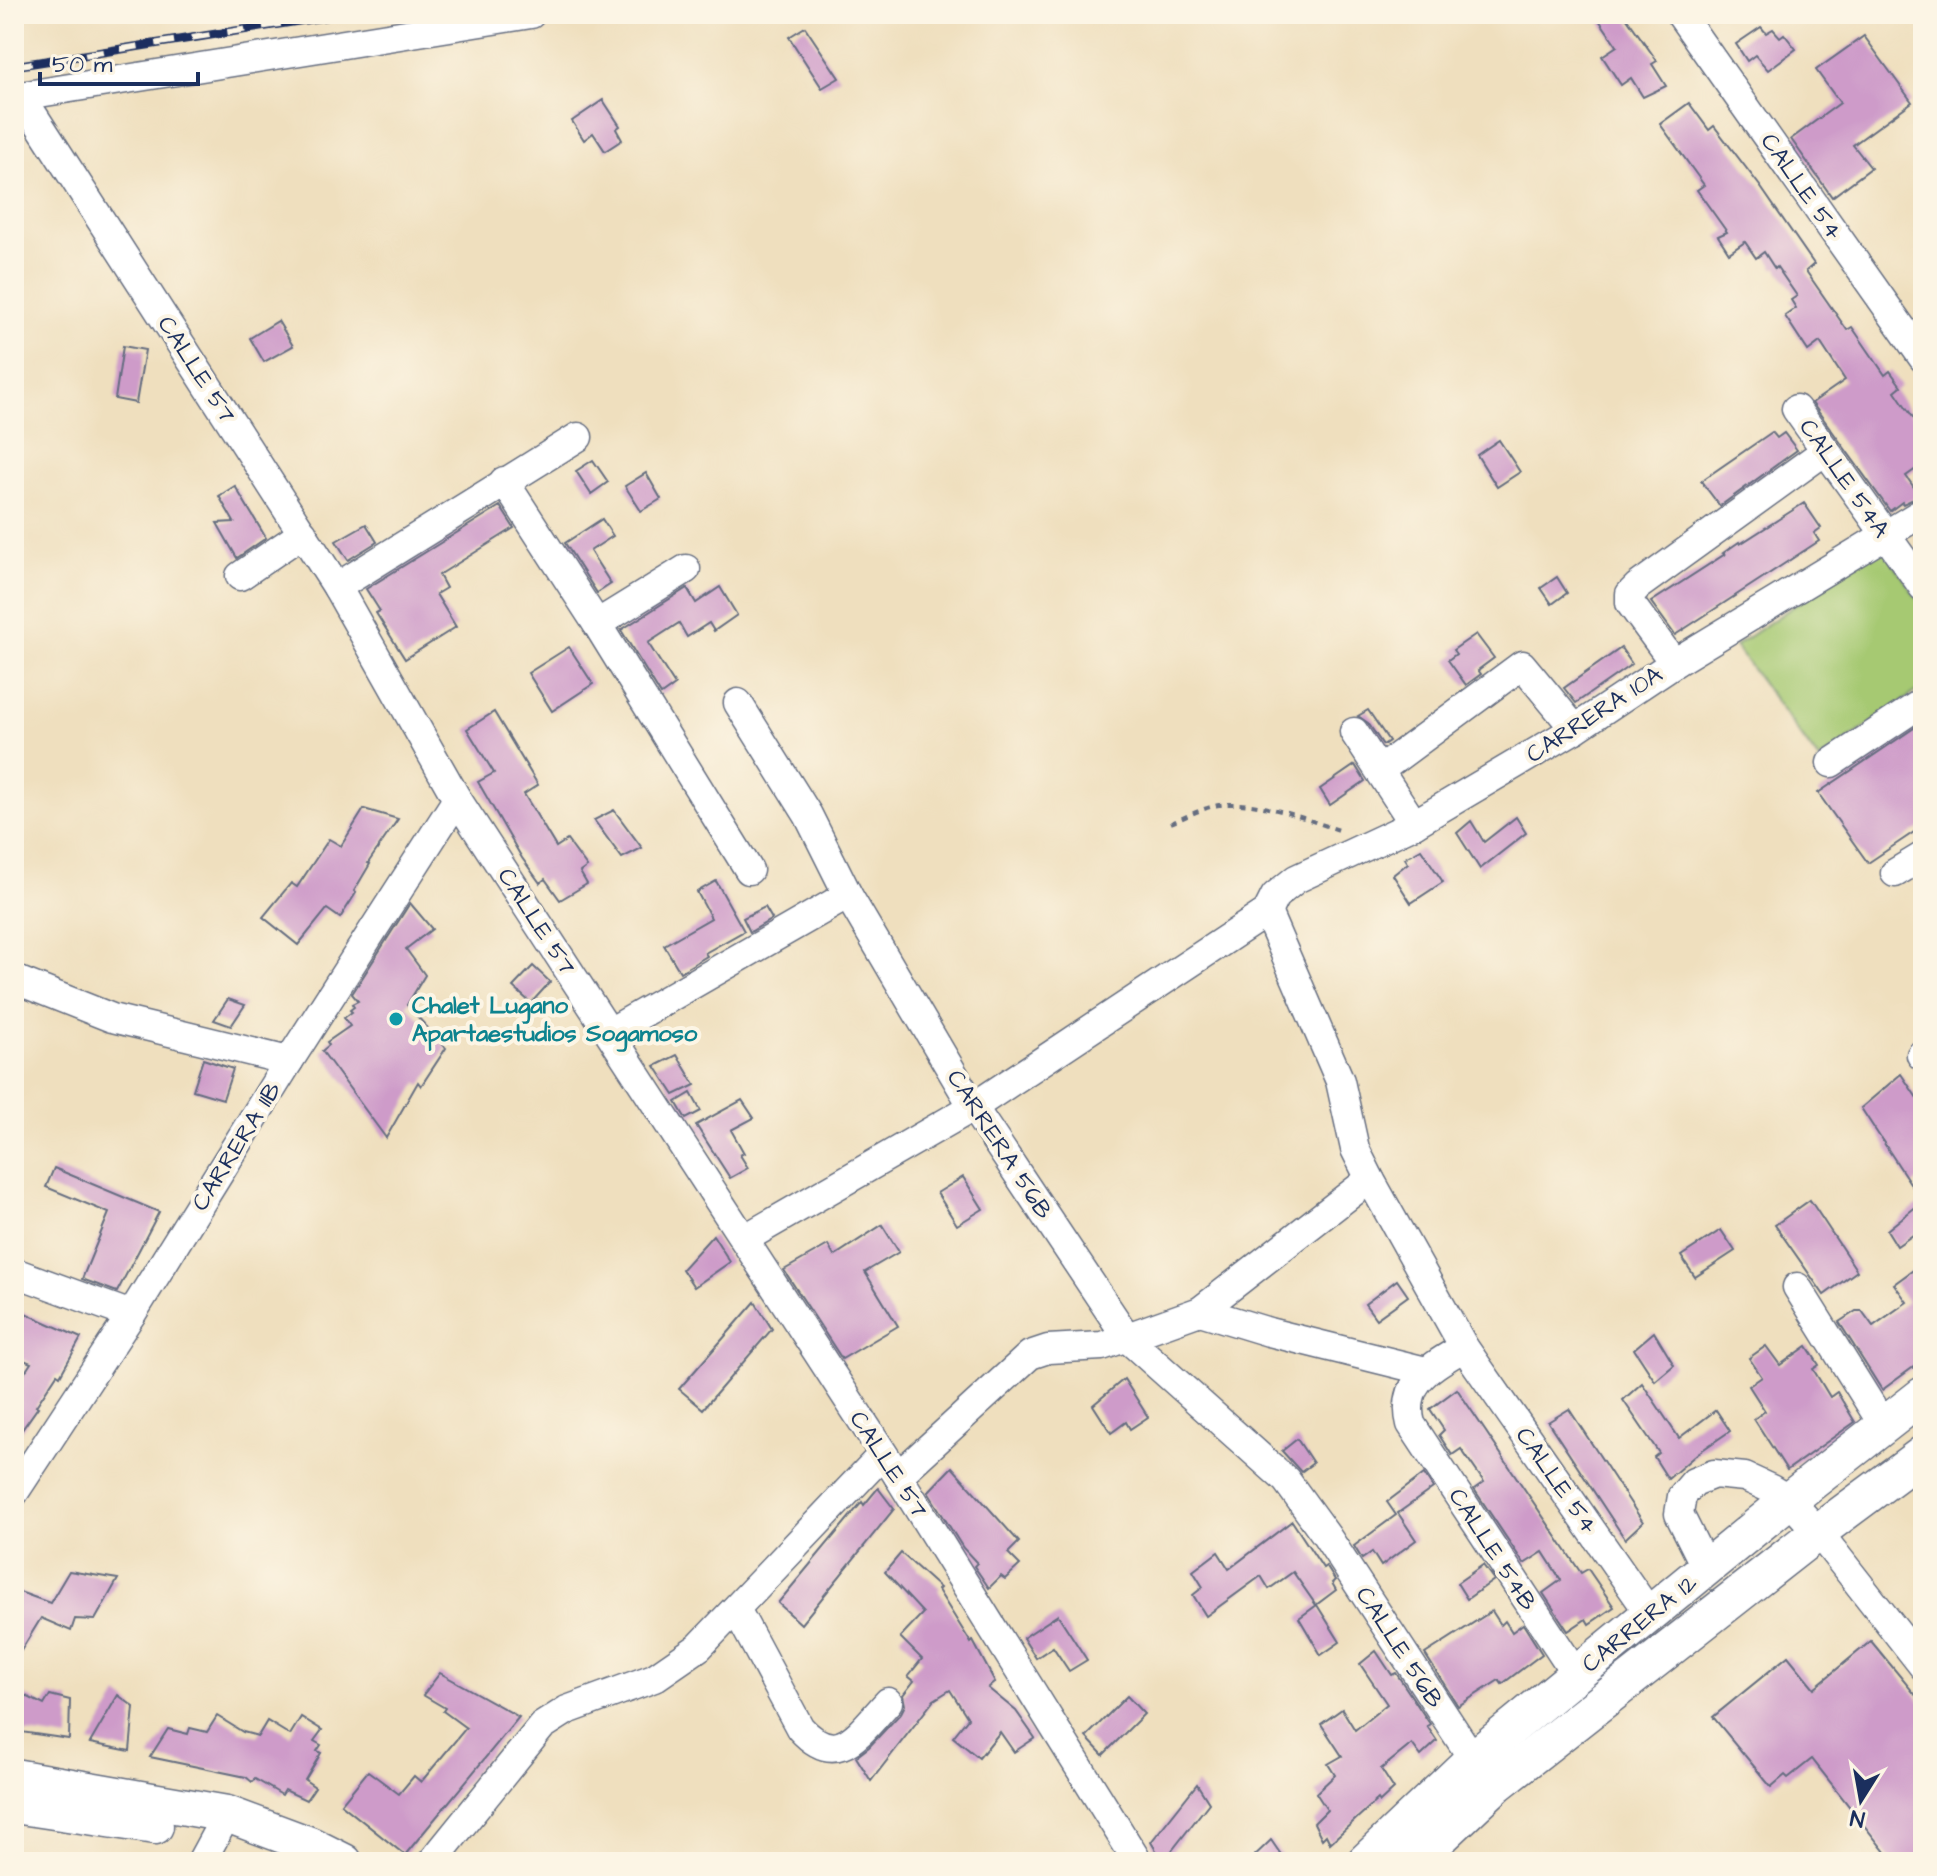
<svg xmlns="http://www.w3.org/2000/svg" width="1937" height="1876" viewBox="0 0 1937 1876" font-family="'Architects Daughter',sans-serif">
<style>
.green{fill:#a6c972;stroke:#607c68;stroke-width:2}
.building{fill:#ce9bc9}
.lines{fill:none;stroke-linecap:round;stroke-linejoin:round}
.minor-casing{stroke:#656d80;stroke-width:31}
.major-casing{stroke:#656d80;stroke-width:39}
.path{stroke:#656d80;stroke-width:4;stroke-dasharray:6 6;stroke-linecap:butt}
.minor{stroke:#fff;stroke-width:28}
.major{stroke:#fff;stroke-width:36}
.rail-casing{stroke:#1b2f5e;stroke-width:9}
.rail{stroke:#fcf5e5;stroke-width:6;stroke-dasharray:18;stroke-linecap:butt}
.culture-dot{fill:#0f9aa8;stroke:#fcf5e5;stroke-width:3}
.labels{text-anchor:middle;stroke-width:8;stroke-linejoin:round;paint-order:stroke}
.street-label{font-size:24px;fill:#1b2f5e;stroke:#fcf5e5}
.culture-label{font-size:24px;font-weight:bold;fill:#0d838f;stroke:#fcf5e5;text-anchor:start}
</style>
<rect width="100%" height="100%" fill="#fcf5e5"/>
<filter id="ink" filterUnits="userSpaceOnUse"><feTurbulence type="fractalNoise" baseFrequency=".0125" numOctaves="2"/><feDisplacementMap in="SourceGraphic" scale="16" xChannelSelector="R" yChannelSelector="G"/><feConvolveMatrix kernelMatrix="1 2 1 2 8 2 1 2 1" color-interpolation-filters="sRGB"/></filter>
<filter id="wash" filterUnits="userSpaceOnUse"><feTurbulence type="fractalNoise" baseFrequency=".006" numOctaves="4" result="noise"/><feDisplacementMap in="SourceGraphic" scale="32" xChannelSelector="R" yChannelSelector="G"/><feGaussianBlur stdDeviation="1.8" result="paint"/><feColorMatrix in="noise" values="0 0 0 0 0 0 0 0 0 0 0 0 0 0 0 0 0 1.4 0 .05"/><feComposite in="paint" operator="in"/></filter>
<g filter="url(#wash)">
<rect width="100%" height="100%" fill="#efdfbe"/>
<path class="green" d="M1882 546 1923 607V687L1819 760 1735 646Z"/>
<g id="blocks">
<g class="building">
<path d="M1595 14H1624L1657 61 1652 64 1666 86 1643 97 1631 78 1621 85 1602 56 1617 46Z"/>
<path d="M805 27 839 78 822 88 789 37Z"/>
<path d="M1761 27 1766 33 1773 29 1780 37 1784 34 1796 49 1768 70 1755 55 1747 61 1736 44Z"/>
<path d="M1864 36 1912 102 1853 145 1871 168 1832 197 1791 139 1840 103 1816 70Z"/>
<path d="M603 100 620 126 616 129 622 140 605 151 593 133 584 140 572 121Z"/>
<path d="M1689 103 1709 130 1714 126 1760 186 1814 264 1806 271 1847 330 1852 327 1885 375 1890 371 1901 386 1895 391 1923 432V464L1906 476 1920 496 1903 504 1902 502 1890 511 1812 403 1845 380 1820 342 1808 351 1785 316 1796 308 1791 300 1797 296 1777 267 1775 269 1764 252 1756 258 1745 242 1729 253 1718 236 1727 232 1697 190 1704 185 1660 124Z"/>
<path d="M278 321 293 346 264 362 250 338Z"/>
<path d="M123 346 145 350 136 403 115 399Z"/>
<path d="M1772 432 1777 438 1784 433 1797 450 1720 506 1701 481Z"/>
<path d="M1499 440 1520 472 1497 487 1477 455Z"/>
<path d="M593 460 608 482 591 494 576 471Z"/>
<path d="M646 473 661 499 641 511 625 486Z"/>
<path d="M235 486 266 538 237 558 217 523 234 522 219 496Z"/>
<path d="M1804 503 1821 528 1814 533 1819 541 1675 635 1651 602 1725 554 1723 553 1739 542 1740 544Z"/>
<path d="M500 506 514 528 439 575 446 588 436 594 456 627 405 659 376 613 380 611 366 589Z"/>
<path d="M602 519 613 536 590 551 611 584 597 593 565 543Z"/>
<path d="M366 524 377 542 348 560 336 541Z"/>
<path d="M1557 577 1567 593 1552 604 1541 588Z"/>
<path d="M720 587 737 615 714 631 709 623 687 637 679 623 648 643 675 685 661 695 621 630 687 588 696 603Z"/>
<path d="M1476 634 1494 658 1478 670 1481 674 1466 685 1448 660 1456 654 1453 650Z"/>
<path d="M569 647 593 684 552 711 528 673Z"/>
<path d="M1621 648 1632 664 1576 703 1564 688Z"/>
<path d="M1368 710 1389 741 1383 745 1368 723 1358 716Z"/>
<path d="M494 712 538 785 524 794 556 847 567 840 587 867 580 872 587 884 560 900 545 879 540 883 522 858 478 782 494 773 467 729Z"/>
<path d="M1923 722V826L1868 863 1818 793Z"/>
<path d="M1355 765 1365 781 1330 805 1320 789Z"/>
<path d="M364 809 398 819 368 863 370 864 354 891 356 893 340 918 327 909 298 945 263 917 291 883 297 887 329 839 341 846Z"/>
<path d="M614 810 642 848 622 858 594 820Z"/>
<path d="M1516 817 1526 833 1480 869 1457 833 1471 821 1484 842Z"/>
<path d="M1421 849 1443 882 1411 903 1393 875 1408 863 1405 858Z"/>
<path d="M716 881 744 931 705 953 707 956 680 972 664 945 711 918 697 892Z"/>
<path d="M410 903 432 929 406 949 425 975 407 1005 446 1048 421 1086 418 1082 386 1138 322 1051 329 1045 327 1042 350 1026 344 1018 352 1012 350 1010 354 1007 352 1004 358 1001 352 994Z"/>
<path d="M765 907 772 919 750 932 743 918Z"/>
<path d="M533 966 550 982 531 1003 513 987Z"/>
<path d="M228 999 245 1005 231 1026 214 1020Z"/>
<path d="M677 1055 695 1085 674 1095 655 1066Z"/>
<path d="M203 1059 233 1069 223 1099 193 1090Z"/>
<path d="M1901 1074 1923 1107V1176L1912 1186 1861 1108Z"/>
<path d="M691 1093 701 1111 686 1119 676 1102Z"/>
<path d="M742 1100 754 1118 731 1130 744 1153 740 1155 748 1168 730 1178 696 1125Z"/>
<path d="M54 1168 159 1212 117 1292 82 1279 109 1213 46 1187Z"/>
<path d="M963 1177 983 1209 957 1225 937 1193Z"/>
<path d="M1810 1200 1857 1271 1824 1295 1775 1225Z"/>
<path d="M1923 1201V1228L1897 1246 1887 1230Z"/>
<path d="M882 1225 899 1252 865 1272 898 1326 842 1359 784 1270 828 1245 834 1256Z"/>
<path d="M1721 1230 1735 1251 1695 1277 1681 1256Z"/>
<path d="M713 1235 730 1262 694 1287 682 1269Z"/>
<path d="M1923 1263V1360L1882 1390 1839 1322 1856 1311H1862L1873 1326 1907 1302 1894 1284Z"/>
<path d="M1397 1280 1408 1296 1376 1319 1365 1304Z"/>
<path d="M755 1302 772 1329 703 1409 679 1389Z"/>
<path d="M14 1308 81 1338 60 1376 57 1374 36 1406 38 1407 14 1441V1389L31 1363 14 1356Z"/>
<path d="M1654 1332 1674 1365 1655 1381 1634 1349Z"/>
<path d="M1766 1346 1780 1365 1807 1346 1819 1365 1813 1369 1830 1397 1837 1392 1855 1422 1787 1470 1754 1419 1765 1411 1749 1386 1762 1377 1749 1358Z"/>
<path d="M1124 1379 1148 1417 1130 1429 1126 1422 1111 1433 1093 1405Z"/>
<path d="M1642 1383 1679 1438 1716 1410 1730 1431 1698 1453 1668 1479 1654 1457 1659 1453 1623 1400Z"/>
<path d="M1457 1389 1581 1573 1588 1569 1614 1607 1589 1624 1586 1619 1568 1631 1543 1593 1561 1580 1543 1552 1524 1564 1474 1489 1484 1482 1461 1449 1452 1455 1439 1435 1444 1430 1430 1409Z"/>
<path d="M1569 1409 1643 1522 1625 1539 1548 1422Z"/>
<path d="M1297 1439 1313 1463 1301 1472 1282 1451Z"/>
<path d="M952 1467 1019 1542 1008 1553 1020 1565 1005 1579 1001 1576 989 1588 974 1566 977 1563 963 1548 928 1492Z"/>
<path d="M1424 1474 1433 1488 1398 1513 1416 1540 1381 1566 1372 1552 1362 1559 1354 1546 1396 1515 1387 1502Z"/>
<path d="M878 1488 894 1509 801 1624 778 1603 862 1502 864 1505Z"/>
<path d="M1292 1521 1323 1568 1326 1566 1335 1580 1332 1583 1336 1590 1316 1605 1293 1572 1269 1589 1261 1576 1206 1616 1193 1595 1203 1587 1193 1571 1218 1552 1229 1569Z"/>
<path d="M901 1553 940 1588 938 1590 971 1643 973 1641 995 1682 988 1688 1016 1711 1035 1738 1014 1752 1000 1732 979 1758 953 1737 968 1718 950 1690 934 1700 871 1781 856 1757 869 1747 901 1713 905 1705 903 1695 914 1681 908 1676 922 1659 900 1637 923 1613 885 1572Z"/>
<path d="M1483 1565 1494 1580 1467 1599 1457 1583Z"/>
<path d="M69 1571 118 1579 95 1620 75 1619 71 1631 41 1618 14 1662V1590L50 1603Z"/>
<path d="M1317 1605 1340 1642 1321 1655 1299 1618Z"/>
<path d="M1492 1611 1501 1625 1505 1621 1512 1632 1523 1624 1542 1654 1502 1684 1499 1680 1458 1706 1425 1654Z"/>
<path d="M1058 1615 1087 1660 1069 1671 1053 1647 1036 1658 1023 1638Z"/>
<path d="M1871 1641 1923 1704V1862H1893L1812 1759 1788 1778 1785 1775 1771 1787 1713 1717 1788 1656 1814 1688Z"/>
<path d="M1376 1651 1392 1675 1396 1673 1430 1724 1427 1726 1437 1741 1421 1756 1412 1744 1381 1769 1394 1789 1380 1802 1378 1799 1330 1843 1326 1835 1322 1839 1314 1823 1327 1810 1316 1793 1335 1775 1328 1764 1342 1756 1321 1724 1342 1709 1355 1730 1387 1704 1360 1664Z"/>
<path d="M440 1673 519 1717 405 1855 341 1804 368 1771 399 1794 414 1776 421 1782 466 1728 443 1711 445 1708 423 1695Z"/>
<path d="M14 1690 44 1705 50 1695 70 1700 69 1739 14 1731Z"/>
<path d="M118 1695 134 1707 130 1751 90 1743Z"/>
<path d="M1127 1696 1144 1714 1103 1755 1086 1737Z"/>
<path d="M217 1716 243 1732 258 1736 267 1721 290 1735 301 1717 322 1730 314 1741 321 1745 317 1751 321 1753 305 1780 315 1787 306 1800 285 1790 282 1795 255 1779 252 1782 246 1777 150 1757 168 1729 188 1734 190 1728 207 1732Z"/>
<path d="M1197 1784 1209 1803 1163 1862 1151 1842Z"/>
<path d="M1271 1840 1286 1862H1248Z"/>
</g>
</g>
</g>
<g filter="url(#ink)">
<use href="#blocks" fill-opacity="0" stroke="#656d80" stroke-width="2"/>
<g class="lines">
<g class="minor-casing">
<g id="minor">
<path d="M1680 14 1923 358"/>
<path d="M21 96 337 587 457 799 898 1476 1138 1862"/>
<path d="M14 97 531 14"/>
<path d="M1796 409 1923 587"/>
<path d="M504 481 597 624 749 870"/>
<path d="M240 576 303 533"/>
<path d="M337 587 578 437"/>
<path d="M597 624 686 569"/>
<path d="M1674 663 1630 603V594L1638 586 1825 451"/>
<path d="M738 703 808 815 848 895 973 1107 1128 1339 1286 1480 1326 1535 1473 1759"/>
<path d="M1354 732 1414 824"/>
<path d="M1831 763 1923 702"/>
<path d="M1380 770 1522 665 1575 729"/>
<path d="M1895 873 1923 856"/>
<path d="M1267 912 1340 1081 1355 1149 1370 1179 1464 1347 1650 1614"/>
<path d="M14 979 112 1018 289 1061"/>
<path d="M610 1032 848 895"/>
<path d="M1921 1055 1923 1057"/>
<path d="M744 1239 973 1107 1267 912 1275 896 1296 879 1414 824 1575 729 1674 663 1923 512"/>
<path d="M14 1272 131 1315"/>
<path d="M1797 1287 1884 1426"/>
<path d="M1200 1311 1269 1332 1426 1371"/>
<path d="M1464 1347C1433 1366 1400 1381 1411 1424L1576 1674"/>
<path d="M898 1476 1030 1355 1048 1349 1102 1346 1200 1311 1370 1179"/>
<path d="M14 1493 131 1315 289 1061 457 799"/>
<path d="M1706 1568 1679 1514 1682 1496 1694 1482 1714 1474 1745 1477 1771 1489 1789 1500 1818 1532 1923 1666"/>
<path d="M736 1609 800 1728C838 1770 859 1733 888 1702"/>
<path d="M201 1862 227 1814"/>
<path d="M432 1862 542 1726 567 1710 654 1678 699 1647 883 1454"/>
</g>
</g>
<g class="major-casing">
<g id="major">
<path d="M14 1777 227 1814 310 1845 344 1862"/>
<path d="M14 1805 155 1826"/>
<path d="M1365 1862 1473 1759 1789 1500 1923 1395"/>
<path d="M1414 1862 1497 1784 1818 1532 1923 1454"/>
</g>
</g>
<path class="path" d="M1171 823C1186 817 1202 808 1219 805 1259 799 1304 819 1342 831"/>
<use href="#minor" class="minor"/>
<use href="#major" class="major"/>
<g class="rail-casing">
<path id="rail" d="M14 66 343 14"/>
</g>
<use href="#rail" class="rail"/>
</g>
</g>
<circle class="culture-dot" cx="396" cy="1019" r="8"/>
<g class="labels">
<g class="street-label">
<text transform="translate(1802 186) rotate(55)" y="8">CALLE 54</text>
<text transform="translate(197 369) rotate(57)" y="8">CALLE 57</text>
<text transform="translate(1845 478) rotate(55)" y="8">CALLE 54A</text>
<text transform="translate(1594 714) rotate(-33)" y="8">CARRERA 10A</text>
<text transform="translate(537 921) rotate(57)" y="8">CALLE 57</text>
<text transform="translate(1000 1144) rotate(57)" y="8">CARRERA 56B</text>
<text transform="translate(236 1146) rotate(-58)" y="8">CARRERA 11B</text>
<text transform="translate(889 1464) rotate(57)" y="8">CALLE 57</text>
<text transform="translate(1557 1480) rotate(55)" y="8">CALLE 54</text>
<text transform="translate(1493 1549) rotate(57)" y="8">CALLE 54B</text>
<text transform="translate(1639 1623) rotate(-39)" y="8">CARRERA 12</text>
<text transform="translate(1400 1647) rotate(57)" y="8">CALLE 56B</text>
</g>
<g class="culture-label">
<text x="412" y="1013">Chalet Lugano<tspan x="412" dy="28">Apartaestudios Sogamoso</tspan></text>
</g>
</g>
<rect width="1937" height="1876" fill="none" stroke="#fcf5e5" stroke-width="48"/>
<g transform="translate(1861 1800) rotate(191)" stroke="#fcf5e5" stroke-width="6" paint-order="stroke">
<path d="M0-6L14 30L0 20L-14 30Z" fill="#1b2f5e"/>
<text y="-12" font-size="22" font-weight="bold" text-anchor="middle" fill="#1b2f5e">N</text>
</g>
<path d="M40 72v12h158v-12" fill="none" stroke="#1b2f5e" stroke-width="4"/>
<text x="52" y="72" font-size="24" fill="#1b2f5e" stroke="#fcf5e5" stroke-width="6" paint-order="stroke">50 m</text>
</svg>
